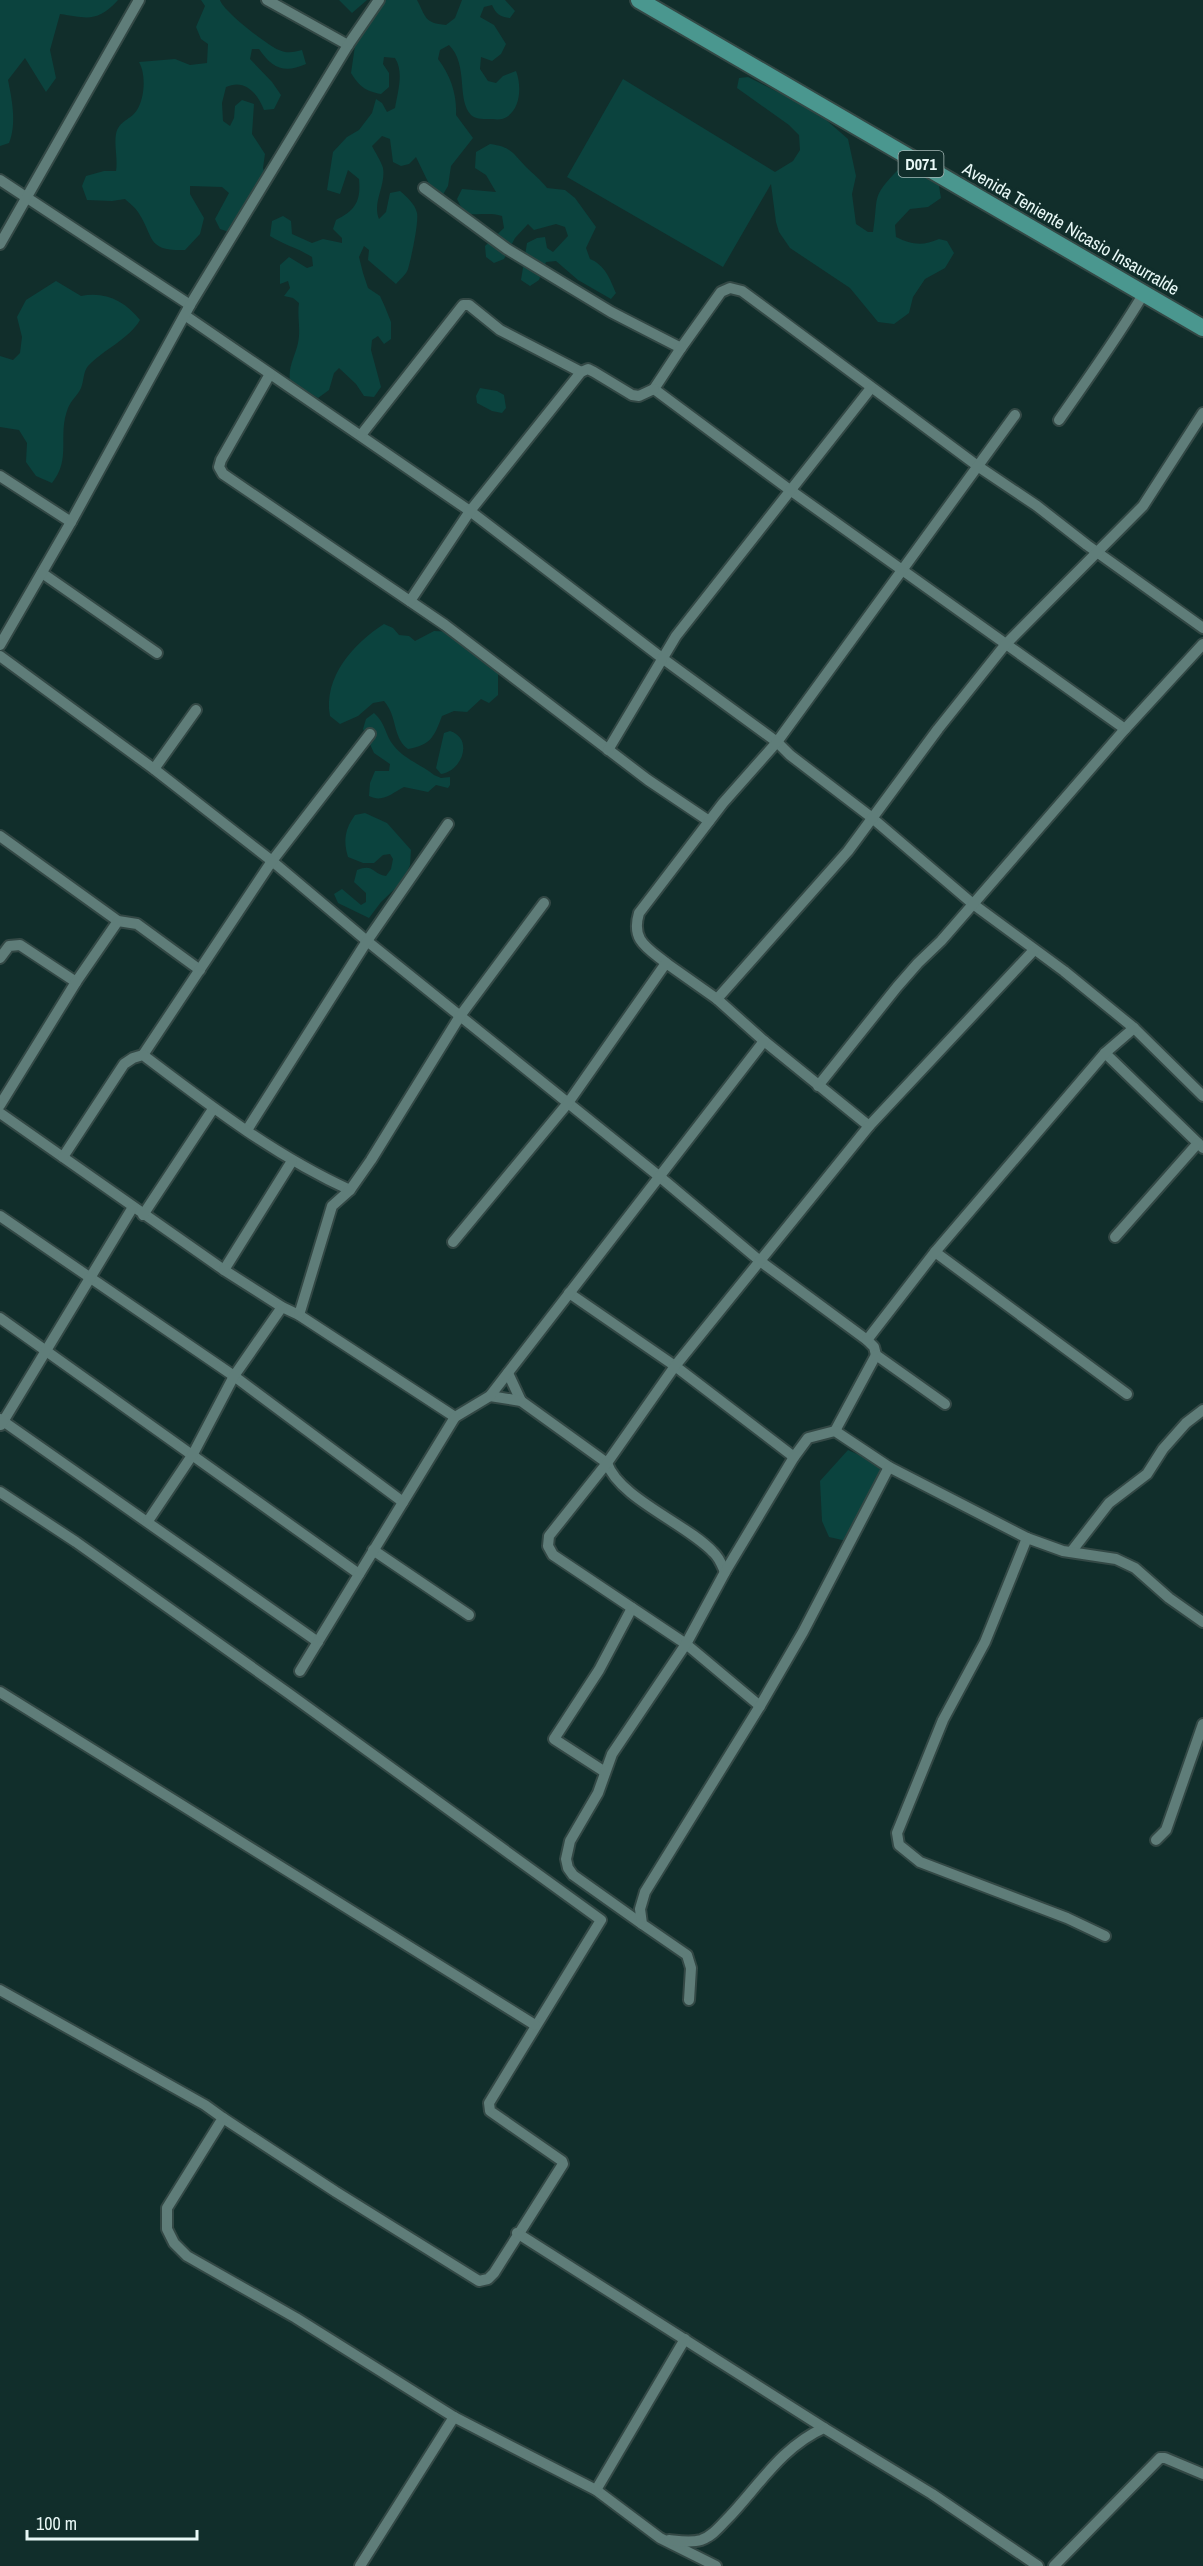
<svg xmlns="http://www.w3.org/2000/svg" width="1203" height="2566" viewBox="0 0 1203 2566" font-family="'Archivo Narrow',sans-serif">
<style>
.green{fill:#0b433e}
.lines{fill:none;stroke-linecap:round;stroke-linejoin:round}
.minor-casing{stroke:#334845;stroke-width:14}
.primary-casing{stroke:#334845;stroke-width:20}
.minor{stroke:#5f7d79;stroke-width:10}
.primary{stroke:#4a978f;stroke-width:16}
.labels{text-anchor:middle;stroke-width:6;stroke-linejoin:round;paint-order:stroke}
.shield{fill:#112e2b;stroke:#a8bbb9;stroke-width:1.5}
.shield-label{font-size:16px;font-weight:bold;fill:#e8f8f6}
.street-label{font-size:18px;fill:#e8f8f6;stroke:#112e2b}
</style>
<rect width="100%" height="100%" fill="#112e2b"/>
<g class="green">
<path d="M0 0H118C97 23 87 18 60 14L50 50 56 78 46 92 25 58 8 80C12 100 17 124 9 143L0 146Z"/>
<path d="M201 0H220C222 10 268 46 279 50 287 54 295 52 302 50L306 64C284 74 272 68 259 49H252L250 59 272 82 281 95 274 109 264 110C258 94 245 78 226 87L222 103 223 121 230 126 234 118 235 106 242 100 254 104 252 134 265 154 263 168 267 180 232 233 220 229 215 219 229 193 222 187 190 186V194L204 218 200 234 185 250C146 251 155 238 138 212 135 207 129 203 125 199L112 201 87 200 82 186 86 176 104 171H116C118 159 114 146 116 134 119 120 131 120 137 110 145 97 146 74 139 62L175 59 190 65 207 63 208 44 201 39 196 27 205 6Z"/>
<path d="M339 0H367L352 13Z"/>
<path d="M380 0H417C426 17 424 23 446 25L455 18 462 0H505L515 11 510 18C500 17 496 14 492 5L484 7 480 17 494 25 506 44 501 54 492 61 481 57 480 69 488 81 496 83 503 76 516 71C522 86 521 113 502 119 498 120 492 119 488 119 482 119 475 119 471 115 456 99 469 65 449 45L440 50 438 59C451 76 457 95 456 115L473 138 451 166 448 186 438 203 428 196 430 186 416 157 409 164 401 166 393 162 390 139 382 136 372 146C375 152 381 161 383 168 386 186 372 202 379 219L386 212 390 193 400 191C407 197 415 204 417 213 419 222 411 259 408 269 406 275 400 279 396 284L368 260 369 250 364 246 359 257 363 273 368 288 380 296 385 307 391 322V339L384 344 378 336 372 340 371 350 381 387 374 397 364 396 356 384 339 368 334 373 329 390 318 398 290 381C288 366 295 357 298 343 301 329 297 317 299 303L293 298 284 296 290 288 288 281 280 284V265L289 257 307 268 313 266 312 257C298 248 284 245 270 236L272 221 283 216 291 221 292 234 312 243 323 239 342 243V238L333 229 336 220C356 210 361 201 359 179L348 170 340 194 327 190 333 152 347 137 359 130 372 113 376 99 382 103 387 112 395 108C398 91 404 72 395 58L384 57 383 64 389 73V87L381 94C365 91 359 86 351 73L356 39 364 31Z"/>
<path d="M748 77 817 112 848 139 856 176 852 194 856 224 868 232H873C879 196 870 198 899 169L920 168 938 180 941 198 928 207 910 209 895 225 896 237C912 245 923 246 939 239L947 241 954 253 945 268 925 279 913 297 909 313 894 324 878 322 850 288 790 248 779 232 776 222 771 184 723 267 567 177 623 79 775 172 793 161 800 150 799 135 789 125 737 88 739 78Z"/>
<path d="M490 144C511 147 512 152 526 167 533 174 540 179 547 188L565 190 575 198 596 227 586 248 590 259C605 265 610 279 616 293L611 299 578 280 556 261 546 262 539 280 530 286 521 280 527 243 537 238 545 237 547 248 553 252 568 236 565 227 556 224 534 230 528 224 515 238 504 259 494 263 486 257 485 246 504 228 502 216C489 212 478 216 464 213L457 199 462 189 496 192 486 175 475 168 476 152Z"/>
<path d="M56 281 81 296C105 291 125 301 140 320 128 340 104 349 88 366 83 372 84 381 81 388 78 395 71 400 68 408 57 436 72 458 52 483L36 476 26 462 27 443 19 430 0 427V356L13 360 20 353 22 337 17 317 26 300Z"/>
<path d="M480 388 497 391 504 395 506 408 502 413 492 411 477 403 476 396Z"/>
<path d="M384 624 393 628 399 635 409 636 415 641 434 631 456 632 498 661V695L489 703 481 699 467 712 454 711 442 716C434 737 431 745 408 749 392 737 398 717 384 701L373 703 358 716 340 724 330 716C323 677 354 643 384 624Z"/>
<path d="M374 713C386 723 385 736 394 746 404 759 422 765 434 775L441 778 450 777V785L448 788 436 785 428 792 404 787C392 793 383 803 369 796L370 783 375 771H389L390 764 374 753 363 729 366 719Z"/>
<path d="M450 731C474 739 462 771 441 774L436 768 444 733Z"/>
<path d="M365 813 387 823 411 850 410 865 403 881 381 902 369 918 338 903 334 894 342 889 361 905 366 902V893L354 882 357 870C374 863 372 874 386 876L391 869 393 859 390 854 383 855 374 863H363L348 857C343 840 345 829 355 815Z"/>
<path d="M848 1450 875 1462 887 1471 851 1542 829 1537 822 1521 820 1481Z"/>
</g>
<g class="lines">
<g class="minor-casing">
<g id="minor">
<path d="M267 0 348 45"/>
<path d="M0 180 190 305"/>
<path d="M424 188 507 249 611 312 681 348 721 292 730 288 742 291 979 467 1037 506 1087 545 1203 628"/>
<path d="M0 244 139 0"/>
<path d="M186 316 470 511 662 658 777 742 790 755 871 817 973 904 1064 971 1134 1028 1203 1096"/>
<path d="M681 348 654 389 790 490 1125 729"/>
<path d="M270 374 221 460 219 467 223 474 445 625 648 780 709 821"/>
<path d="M1059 420C1088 378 1118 337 1144 293"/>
<path d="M361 435 463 305H469L500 330 581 372"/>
<path d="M0 476 71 522"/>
<path d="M42 573 157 653"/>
<path d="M410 601 470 511 581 372 588 369 594 372 632 395 639 396 654 389"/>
<path d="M0 645 71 522 190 305 348 45 379 0"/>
<path d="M0 656 154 769 272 861 367 941 660 1177 760 1261 867 1340 874 1347 876 1355 945 1404"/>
<path d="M608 750 676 636 871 388"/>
<path d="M154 769 196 710"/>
<path d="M0 836 118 921 137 924 200 970"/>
<path d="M0 958 9 946 20 945 76 982"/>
<path d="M666 963C646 947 631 940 639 913L723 803 777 742 1015 415"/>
<path d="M717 999 848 851 938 729 1005 645 1143 506 1203 413"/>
<path d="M1105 1053 1203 1148"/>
<path d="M143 1055 272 861 370 734"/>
<path d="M818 1086 897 987 918 963 941 941 1125 729 1203 644"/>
<path d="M0 1105 76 982 118 921"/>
<path d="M0 1113 224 1270 282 1307 299 1315 455 1417"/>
<path d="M247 1130 367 941 448 824"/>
<path d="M63 1157 124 1064 133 1058 143 1055C209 1105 275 1156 350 1190"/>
<path d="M143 1215 213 1109"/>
<path d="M0 1216 234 1376 403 1502"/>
<path d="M1115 1237 1198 1143"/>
<path d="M453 1242 568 1103 666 963 717 999 764 1041 869 1126"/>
<path d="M935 1252 1127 1394"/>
<path d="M224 1270 292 1161"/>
<path d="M569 1293 675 1366 794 1457"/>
<path d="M299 1315 332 1206 350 1190 371 1160 460 1016 544 903"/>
<path d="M0 1318 359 1574"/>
<path d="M867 1340 935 1252 1105 1053 1134 1028"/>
<path d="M508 1373 521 1401"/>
<path d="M490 1396 521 1401 607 1463C619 1498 687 1524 713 1552 719 1557 722 1565 725 1572"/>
<path d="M0 1419 318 1642"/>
<path d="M1 1425 133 1207"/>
<path d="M835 1431 876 1355"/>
<path d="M0 1492 76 1542 288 1693 601 1920 489 2103 490 2111 562 2161 563 2164 494 2273 488 2279 479 2281 336 2192 223 2118"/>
<path d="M148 1521 193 1454 234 1376 282 1307"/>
<path d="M1027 1538 985 1642 943 1720 897 1833 899 1845 920 1862 1067 1918 1105 1936"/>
<path d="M373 1550 469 1615"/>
<path d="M1071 1552 1109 1503 1147 1474 1163 1449 1186 1423 1203 1410"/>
<path d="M300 1671 455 1417 490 1396 764 1041"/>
<path d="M0 1692 535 2025"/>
<path d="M760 1706 686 1644 553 1555 548 1546 549 1536 607 1463 675 1366 869 1126 1034 950"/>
<path d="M605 1772 554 1739 599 1670 632 1608"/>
<path d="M1156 1840 1166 1830 1203 1724"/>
<path d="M642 1924 573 1875 568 1868 566 1859 570 1841 598 1793 612 1754 686 1644 725 1572 794 1457 808 1438 835 1431 889 1467 1027 1538 1063 1551 1116 1559 1135 1568 1169 1598 1203 1622"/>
<path d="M0 1990 205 2105 223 2118 167 2208V2229L174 2243 187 2256 296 2318 454 2417 596 2490 660 2538 716 2566"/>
<path d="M689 2000 691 1968 687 1955 642 1924 640 1909 645 1892 760 1706 803 1632 889 1467"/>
<path d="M517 2233 824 2428"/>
<path d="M596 2490 685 2339"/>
<path d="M669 2540C679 2541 691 2543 701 2540 713 2536 721 2525 730 2516 759 2485 783 2446 824 2428L932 2494 1038 2566"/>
<path d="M360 2566 454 2417"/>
<path d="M1054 2566 1160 2458H1165L1203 2474"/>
</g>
</g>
<g class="primary-casing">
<path id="primary" d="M639 0 1203 328"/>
</g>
<use href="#minor" class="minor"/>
<use href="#primary" class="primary"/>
</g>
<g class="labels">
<rect class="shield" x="898.5" y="151" width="45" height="26" rx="4.5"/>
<g class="shield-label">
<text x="921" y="170">D071</text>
</g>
<g class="street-label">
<text transform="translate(1071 229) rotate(30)" y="6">Avenida Teniente Nicasio Insaurralde</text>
</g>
</g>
<path d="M27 2530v9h170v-9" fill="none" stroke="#e8f8f6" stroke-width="3"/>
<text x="36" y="2530" font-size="18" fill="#e8f8f6" stroke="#112e2b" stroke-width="4.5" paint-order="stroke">100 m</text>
</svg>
